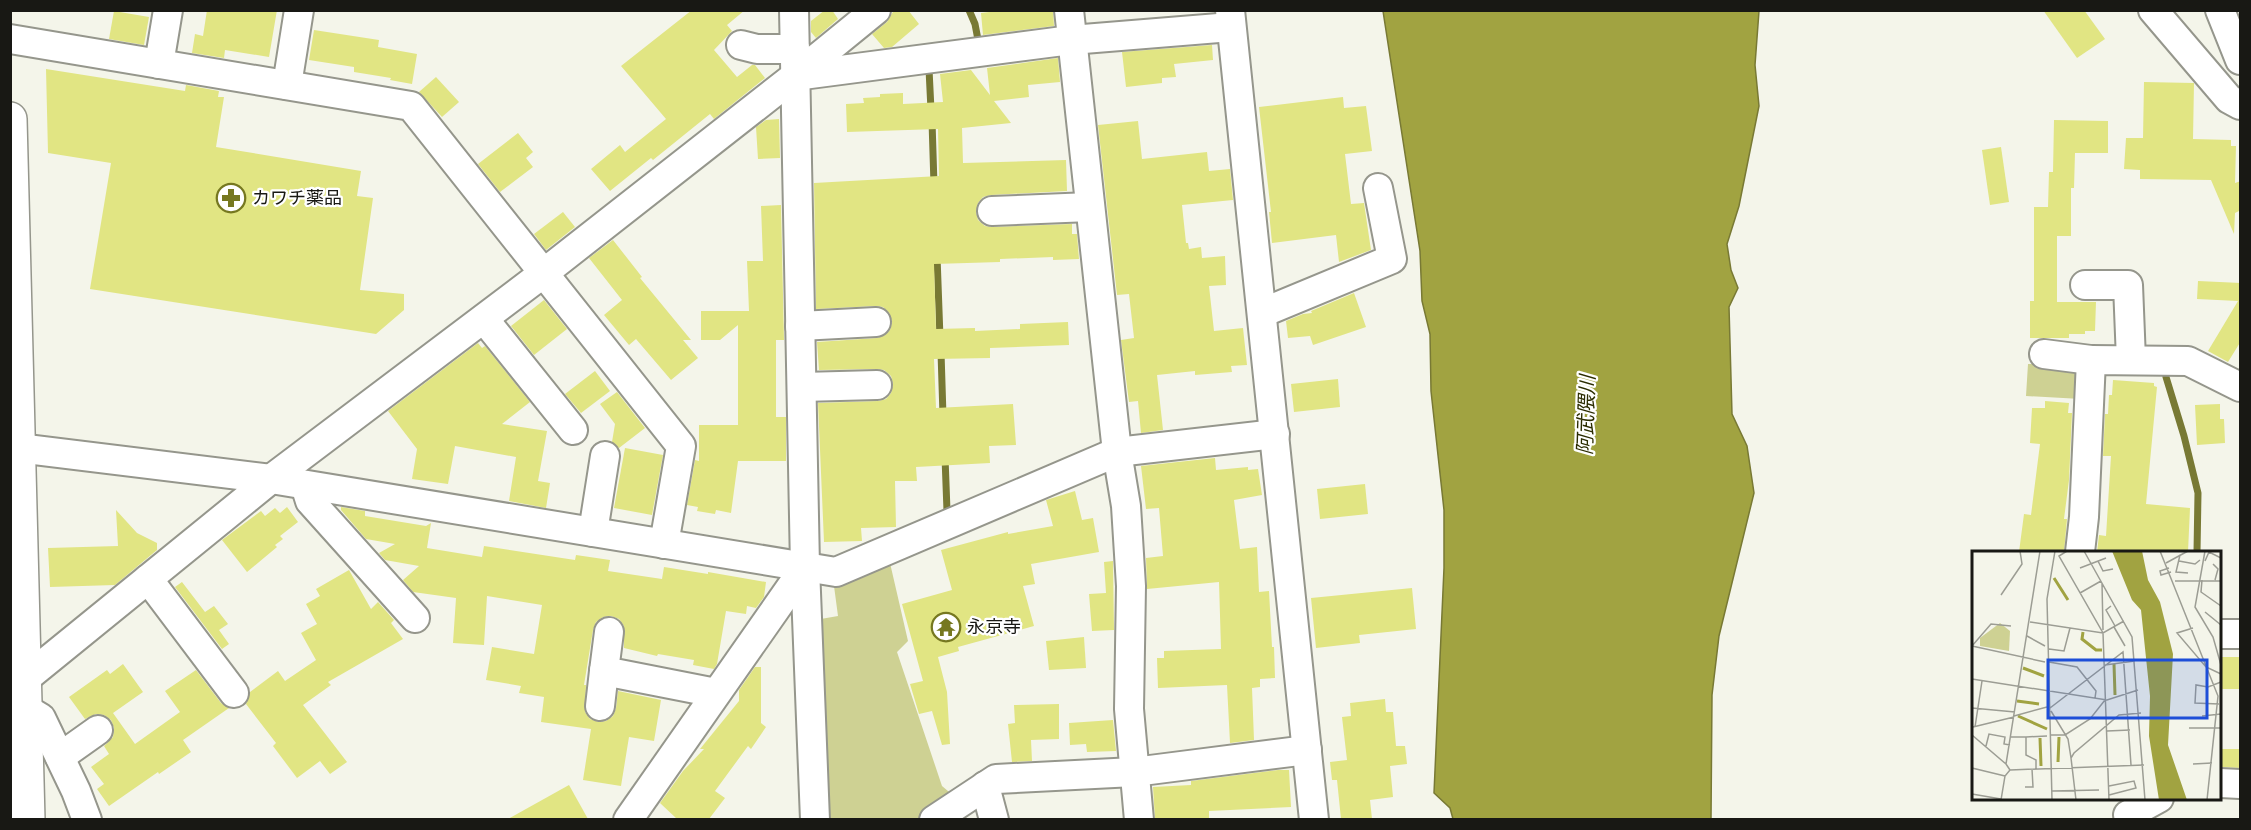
<svg xmlns="http://www.w3.org/2000/svg" width="2251" height="830" viewBox="0 0 2251 830" font-family="Spectral,'Noto Sans JP',serif">
<style>
.green{fill:#ced193}
.water{fill:#a1a341;stroke:#787934;stroke-width:1.5}
.lines{fill:none;stroke-linecap:round;stroke-linejoin:round}
.stream{stroke:#787934;stroke-width:7}
.building{fill:#e1e583}
.minor-casing{stroke:#95968c;stroke-width:32}
.highway-casing{stroke:#95968c;stroke-width:36}
.minor{stroke:#fff;stroke-width:28}
.highway{stroke:#fff;stroke-width:33}
.labels{text-anchor:middle;stroke-width:4.5;stroke-linejoin:round;paint-order:stroke}
.poi-label{font-size:18px;fill:#181814;stroke:#fff;text-anchor:start}
.water-label{font-size:20px;font-style:italic;fill:#2b2c01;stroke:#fff}
.inset-river{fill:none;stroke:#a1a341;stroke-width:3}
.inset-road{fill:none;stroke:#9c9d94;stroke-width:1.5}
.view{fill:#1d4ed8;fill-opacity:0.15;stroke:#1d4ed8;stroke-width:3}
.inset-edge{fill:none;stroke:#181814;stroke-width:3}
</style>
<rect width="100%" height="100%" fill="#f4f5ea"/>
<g class="green">
<path d="M2028 364H2083L2081 399 2026 396Z"/>
<path d="M890 563 908 641 897 652 942 786 955 797 921 819H823L815 620 838 616 834 586Z"/>
</g>
<path class="water" d="M1383 11H1759L1755 65 1759 106 1739 206 1727 244 1731 270 1738 288 1729 307 1732 414 1747 446 1754 493 1719 636 1712 695 1711 819H1453L1450 808 1434 793 1444 568V510L1431 391 1430 334 1422 301 1420 251Z"/>
<g class="lines">
<g class="stream">
<path d="M969 10 975 24 979 45"/>
<path d="M929 69 931 110"/>
<path d="M932 121 934 185"/>
<path d="M937 256 940 338"/>
<path d="M941 352 943 416"/>
<path d="M2166 377 2184 436 2198 493 2197 552"/>
<path d="M945 457 947 511"/>
</g>
</g>
<g class="building">
<path d="M207 10H277L269 57 225 50 224 58 192 53 195 34 203 36Z"/>
<path d="M692 10H745L727 25 732 31 714 50 737 77 752 65H755L765 78 714 119 710 114 653 160 651 158 610 191 591 169 620 145 625 152 666 119 621 66Z"/>
<path d="M825 10H832L838 19 816 38 811 32V21Z"/>
<path d="M894 10H908L919 24 892 47 884 48 872 34 887 22Z"/>
<path d="M1006 10H1053L1054 26 983 35 981 13Z"/>
<path d="M2043 10H2084L2105 39 2077 58Z"/>
<path d="M114 11 149 17 144 45 109 39Z"/>
<path d="M314 30 379 40 378 47 417 54 412 84 390 80 391 78 354 72V67L309 60Z"/>
<path d="M1212 45 1213 60 1174 64 1176 77 1162 78V83L1126 87 1122 52Z"/>
<path d="M1058 58 1060 82 1028 85 1029 97 994 101 1011 123 962 128 963 163 1066 160 1067 191 991 195 983 197 978 203 976 212 978 220 985 226 992 227 1072 224V234H1077L1079 259 1053 260V257L1000 259V262L934 264 936 329 975 328V331L1020 329V324L1068 322 1069 345 990 348V358L934 359 936 408 1013 404 1016 445 989 446 990 463 916 467 917 481H895L896 527 861 528 862 541 824 542 818 403 878 401 886 399 891 393 893 384 891 376 884 370 877 369 819 370 817 342 877 338 885 335 890 330 892 322 889 313 883 307 876 306 816 309 814 183 939 176 938 129 847 132 846 104 864 103 863 98 880 97V94L903 93V104L943 102 940 74 971 70 990 95 987 68Z"/>
<path d="M46 69 185 91 186 85 219 91 218 97H224L216 147 361 171 357 196 373 198 360 290 404 294V310L376 334 90 289 111 163 48 153Z"/>
<path d="M436 77 459 102 442 117 419 92Z"/>
<path d="M2144 82 2194 83 2193 139 2231 140V146H2236L2235 183 2241 181V210L2235 213 2234 234 2211 180 2140 179V170L2124 169 2126 138H2143Z"/>
<path d="M1343 97 1344 108 1366 106 1372 151 1345 154 1351 204 1364 203 1371 250 1339 262 1336 235 1272 243 1269 212H1271L1259 107Z"/>
<path d="M779 119 780 158 758 159 756 127 766 120Z"/>
<path d="M2054 120 2108 121V153H2075L2074 188H2071V236H2057V302H2096L2095 331H2085V334H2069V338H2030V301H2034V207H2048L2049 172H2053Z"/>
<path d="M1138 121 1142 159 1207 152 1209 171 1230 169 1233 200 1182 205 1186 243H1188L1189 249 1201 247 1202 258 1225 256 1226 285 1209 286 1214 331 1243 328 1247 365 1231 366 1232 372 1195 375V371L1157 375 1163 430 1141 433 1138 401 1129 402 1121 340 1134 338 1129 294 1117 295 1098 125Z"/>
<path d="M518 133 533 152 526 158 533 167 500 192 478 164Z"/>
<path d="M2001 147 2009 202 1990 205 1982 150Z"/>
<path d="M781 205 784 340H776V417H786V461H738L731 513 716 510 715 514 697 511 698 507 687 505 695 460 699 461V425H738V325L720 340H701V311H749L747 261H763L761 206Z"/>
<path d="M563 212 575 227 546 250 534 234Z"/>
<path d="M613 240 642 277 640 278 691 340H683L698 358 671 380 636 339 629 345 604 315 622 300 589 258Z"/>
<path d="M2198 281 2241 283V341L2228 362 2208 351 2238 301 2197 299Z"/>
<path d="M1354 293 1366 327 1313 345 1310 336 1288 338 1286 321 1303 314 1312 313 1311 311Z"/>
<path d="M544 300 567 329 534 355 511 326Z"/>
<path d="M478 343 482 348 485 346 530 402 502 424 547 431 538 481 550 483 546 508 509 501 516 457 455 446 448 484 412 479 417 449 388 411Z"/>
<path d="M595 371 610 391 581 413 565 394Z"/>
<path d="M1338 379 1340 407 1294 412 1291 384Z"/>
<path d="M2113 380 2154 383V386L2157 387 2146 504 2190 508 2188 552H2097L2099 535 2106 536 2111 456H2103L2105 414H2108L2109 395H2112Z"/>
<path d="M617 392 645 428 619 448 612 442 615 424 600 404Z"/>
<path d="M2045 401 2069 403 2068 413H2072L2069 480 2064 519H2067L2064 552H2019L2024 514 2031 515 2040 444 2030 443 2032 408H2045Z"/>
<path d="M2220 404V419H2224L2225 443 2197 445 2195 405Z"/>
<path d="M625 448 663 455 652 515 614 508Z"/>
<path d="M1215 458 1216 470 1248 467V470L1258 469 1262 495 1234 500 1240 549 1257 547 1259 592 1269 591 1272 647H1274L1275 678 1260 679V687L1252 688 1254 740 1230 743 1227 685 1158 688 1157 658H1164V651L1221 649 1219 582 1147 589 1146 558 1163 556 1159 508 1146 509 1141 466Z"/>
<path d="M1365 484 1368 514 1320 519 1317 489Z"/>
<path d="M1075 491 1082 520 1093 518 1099 552 1031 564 1035 584 1023 586 1034 626 958 647 959 651 938 657 947 692 950 744 942 745 932 711 919 714 910 684 923 681 902 604 952 590 941 550 1008 532V534L1053 526 1046 500Z"/>
<path d="M287 507 298 522 280 536 283 539 275 545 277 547 247 572 222 540 261 511 265 516 275 508 280 513Z"/>
<path d="M341 507 365 511V516L426 526 431 523 427 548 482 557 484 546 575 560 576 555 610 560 608 571 662 579 664 567 708 574V572L766 582 764 597 756 608 747 606 746 614 726 611 717 664 714 669 693 665 694 660 658 654 657 656 624 648V626L619 619 611 616 603 617 596 622 593 630 584 685H586L585 712 590 719 599 722 606 721 613 716 616 708 618 691 661 700 654 741 629 737 621 786 583 780 591 729 541 722 544 697 519 693 521 686 486 680 492 647 534 654 542 605 487 596 484 645 453 643 456 598 413 592 403 580 419 566 385 560 379 553 395 544 366 539 341 510Z"/>
<path d="M116 510 137 533 157 543V550L115 585 50 587 48 548 118 546Z"/>
<path d="M1113 561 1114 630 1092 631 1089 594 1106 593 1104 562Z"/>
<path d="M349 570 371 609 378 602 394 620 391 623 403 639 328 682 331 685 303 705 347 762 330 774 320 761 297 778 273 746 276 743 246 704 250 692 278 671 285 681 316 660 301 633 317 624 306 604 320 596 316 589Z"/>
<path d="M182 582 205 612 214 606 228 624 219 630 229 644 222 649 175 587Z"/>
<path d="M1412 588 1416 629 1359 635 1360 643 1316 648 1311 598Z"/>
<path d="M1084 637 1086 668 1049 670 1046 641Z"/>
<rect x="2220" y="657" width="21" height="32"/>
<path d="M123 664 143 692 113 713 135 744 180 712 165 691 196 670 221 703 229 708 183 740 191 752 159 774 158 772 109 806 97 789 104 784 91 767 109 754 104 746 113 737 114 728 111 720 104 715 96 714 85 719 69 697 107 670 110 674Z"/>
<path d="M755 667H761V723L766 727 751 749 748 746 715 791 725 798 709 819H677L660 803 683 771 704 749H700L739 701V690Z"/>
<path d="M1385 699 1386 712H1393L1396 746H1405L1407 764 1390 766 1393 797 1370 800 1372 819H1341L1337 780H1332L1330 762 1347 760 1342 717 1351 716 1350 703Z"/>
<path d="M1059 704V739L1031 740 1032 761 1012 762 1008 724 1015 723 1014 705Z"/>
<path d="M1113 720 1116 751 1087 752 1086 744 1070 745 1069 723Z"/>
<path d="M2220 749H2241V768L2220 767Z"/>
<path d="M1278 770H1289L1291 807 1209 811V819H1155L1153 787 1191 785V781Z"/>
<path d="M569 785 588 819H508Z"/>
</g>
<g class="lines">
<g class="minor-casing">
<g id="minor">
<path d="M794 10 805 567 815 820"/>
<path d="M1069 10 1117 452 1126 506 1131 586 1129 709 1139 820"/>
<path d="M1230 10 1314 820"/>
<path d="M2153 10 2229 99 2240 105"/>
<path d="M2220 10 2240 60"/>
<path d="M10 39 411 106 681 446 664 544"/>
<path d="M741 45 757 49H795"/>
<path d="M159 64 168 10"/>
<path d="M795 76 1071 40 1231 27"/>
<path d="M287 85 299 10"/>
<path d="M992 211 1090 207"/>
<path d="M2085 285H2128L2131 360"/>
<path d="M1262 313 1392 259 1378 188"/>
<path d="M484 319 573 430"/>
<path d="M800 326 876 322"/>
<path d="M2044 354 2091 360"/>
<path d="M802 387 877 385"/>
<path d="M10 447 271 479 836 572 1117 452 1275 434"/>
<path d="M305 485 310 501 415 618"/>
<path d="M593 532 605 456"/>
<path d="M2080 552 2084 517 2091 360 2188 361 2240 387"/>
<path d="M148 579 234 693"/>
<path d="M609 632 604 671 716 693"/>
<path d="M2220 634H2240"/>
<path d="M25 679 271 479 545 272 795 76 876 10"/>
<path d="M600 706 604 671"/>
<path d="M26 709 41 718 76 791 87 820"/>
<path d="M60 757 98 730"/>
<path d="M2220 783 2240 784"/>
<path d="M985 786 994 820"/>
<path d="M2128 815 2159 798"/>
<path d="M628 820 805 567"/>
<path d="M934 820 996 779 1134 772 1307 750"/>
</g>
</g>
<g class="highway-casing">
<path id="highway" d="M10 119 28 820"/>
</g>
<use href="#minor" class="minor"/>
<use href="#highway" class="highway"/>
</g>
<defs>
<g id="pharmacy-ring" transform="scale(1.5)"><circle r="9.5" fill="#fff" stroke="#767820" stroke-width="1.5"/><path d="M-2-6h4v4h4v4h-4v4h-4v-4h-4v-4h4Z" fill="#767820"/></g>
<g id="temple-ring" transform="scale(1.5)"><circle r="9.5" fill="#fff" stroke="#767820" stroke-width="1.5"/><path d="M0-6L5-2H3V0L6.5 2.5H4V6H1.5V3h-3V6H-4V2.5H-6.5L-3 0V-2H-5Z" fill="#767820"/></g>
</defs>
<g fill-rule="evenodd">
<use href="#pharmacy-ring" x="231" y="198"/>
<use href="#temple-ring" x="946" y="627"/>
</g>
<g class="labels">
<g class="poi-label">
<text x="252" y="204">カワチ薬品</text>
<text x="967" y="633">永京寺</text>
</g>
<g class="water-label">
<text transform="translate(1586 415) rotate(-88)" y="7">阿武隈川</text>
</g>
</g>
<g transform="translate(1972 551)">
<rect width="249" height="249" fill="#f4f5ea"/>
<path d="M28 72 38 80 37 100 8 95V87Z" fill="#ced193"/>
<path d="M140 0H170L176 29 188 51 201 103 196 194 215 249H187L177 185 178 145 169 59 160 49Z" fill="#a1a341"/>
<path class="inset-river" d="M82 27 96 49M111 81 110 88 124 99H130M142 113 143 144M51 117 72 125M45 150 67 153M46 165 75 178M68 187 69 215M86 211 87 186"/>
<path class="inset-road" d="M95 0 87 5 131 82 137 249M112 0 160 86 173 249M188 0 246 145 235 249M233 0 223 56 241 86 249 114M208 4 204 21 216 22M126 10 131 20 141 18M207 10 223 13 228 9M233 10 237 1 249 7M194 12 216 0M241 13 246 18 243 29M108 17 134 7M197 17 188 20 189 24 199 21M230 29 229 41 249 55M203 30H249M130 32 131 79M108 42 129 30M29 44 50 13 48 0M139 55 134 59 143 75M233 61 249 74M58 71 131 82 152 70M142 76 153 95M221 77 205 82 234 116 249 123M55 85 73 95M0 95 73 111M0 95 19 73 39 75M77 98 92 100 98 77M77 111 105 116 124 140 123 147M133 114 163 110M0 128 135 149 166 139M247 153 223 152 224 134 236 136 249 131M0 157 43 161M78 157 151 101 159 214M79 160 96 188 99 207M42 165 75 156M230 165 249 163M1 176 42 166M3 176 10 130M217 177H249M135 180 158 179M0 184 34 213M79 184H93L118 168 133 149M39 186H54V204L64 209V218M54 186 75 185M14 195 17 183 33 186 32 193 38 194M221 213 240 212M0 217 33 225M38 219 172 214M137 235 162 230 164 237 137 244M53 236H61L60 218M80 240 127 239M0 243 29 248M29 249 33 225 38 219 34 213 68 0M80 249 75 48 83 0M104 249 99 207 102 202 147 164 169 162"/>
<path class="view" d="M76 109H235V167H76Z"/>
<rect width="249" height="249" class="inset-edge"/>
</g>
<rect width="2251" height="830" fill="none" stroke="#181814" stroke-width="24"/>
</svg>
